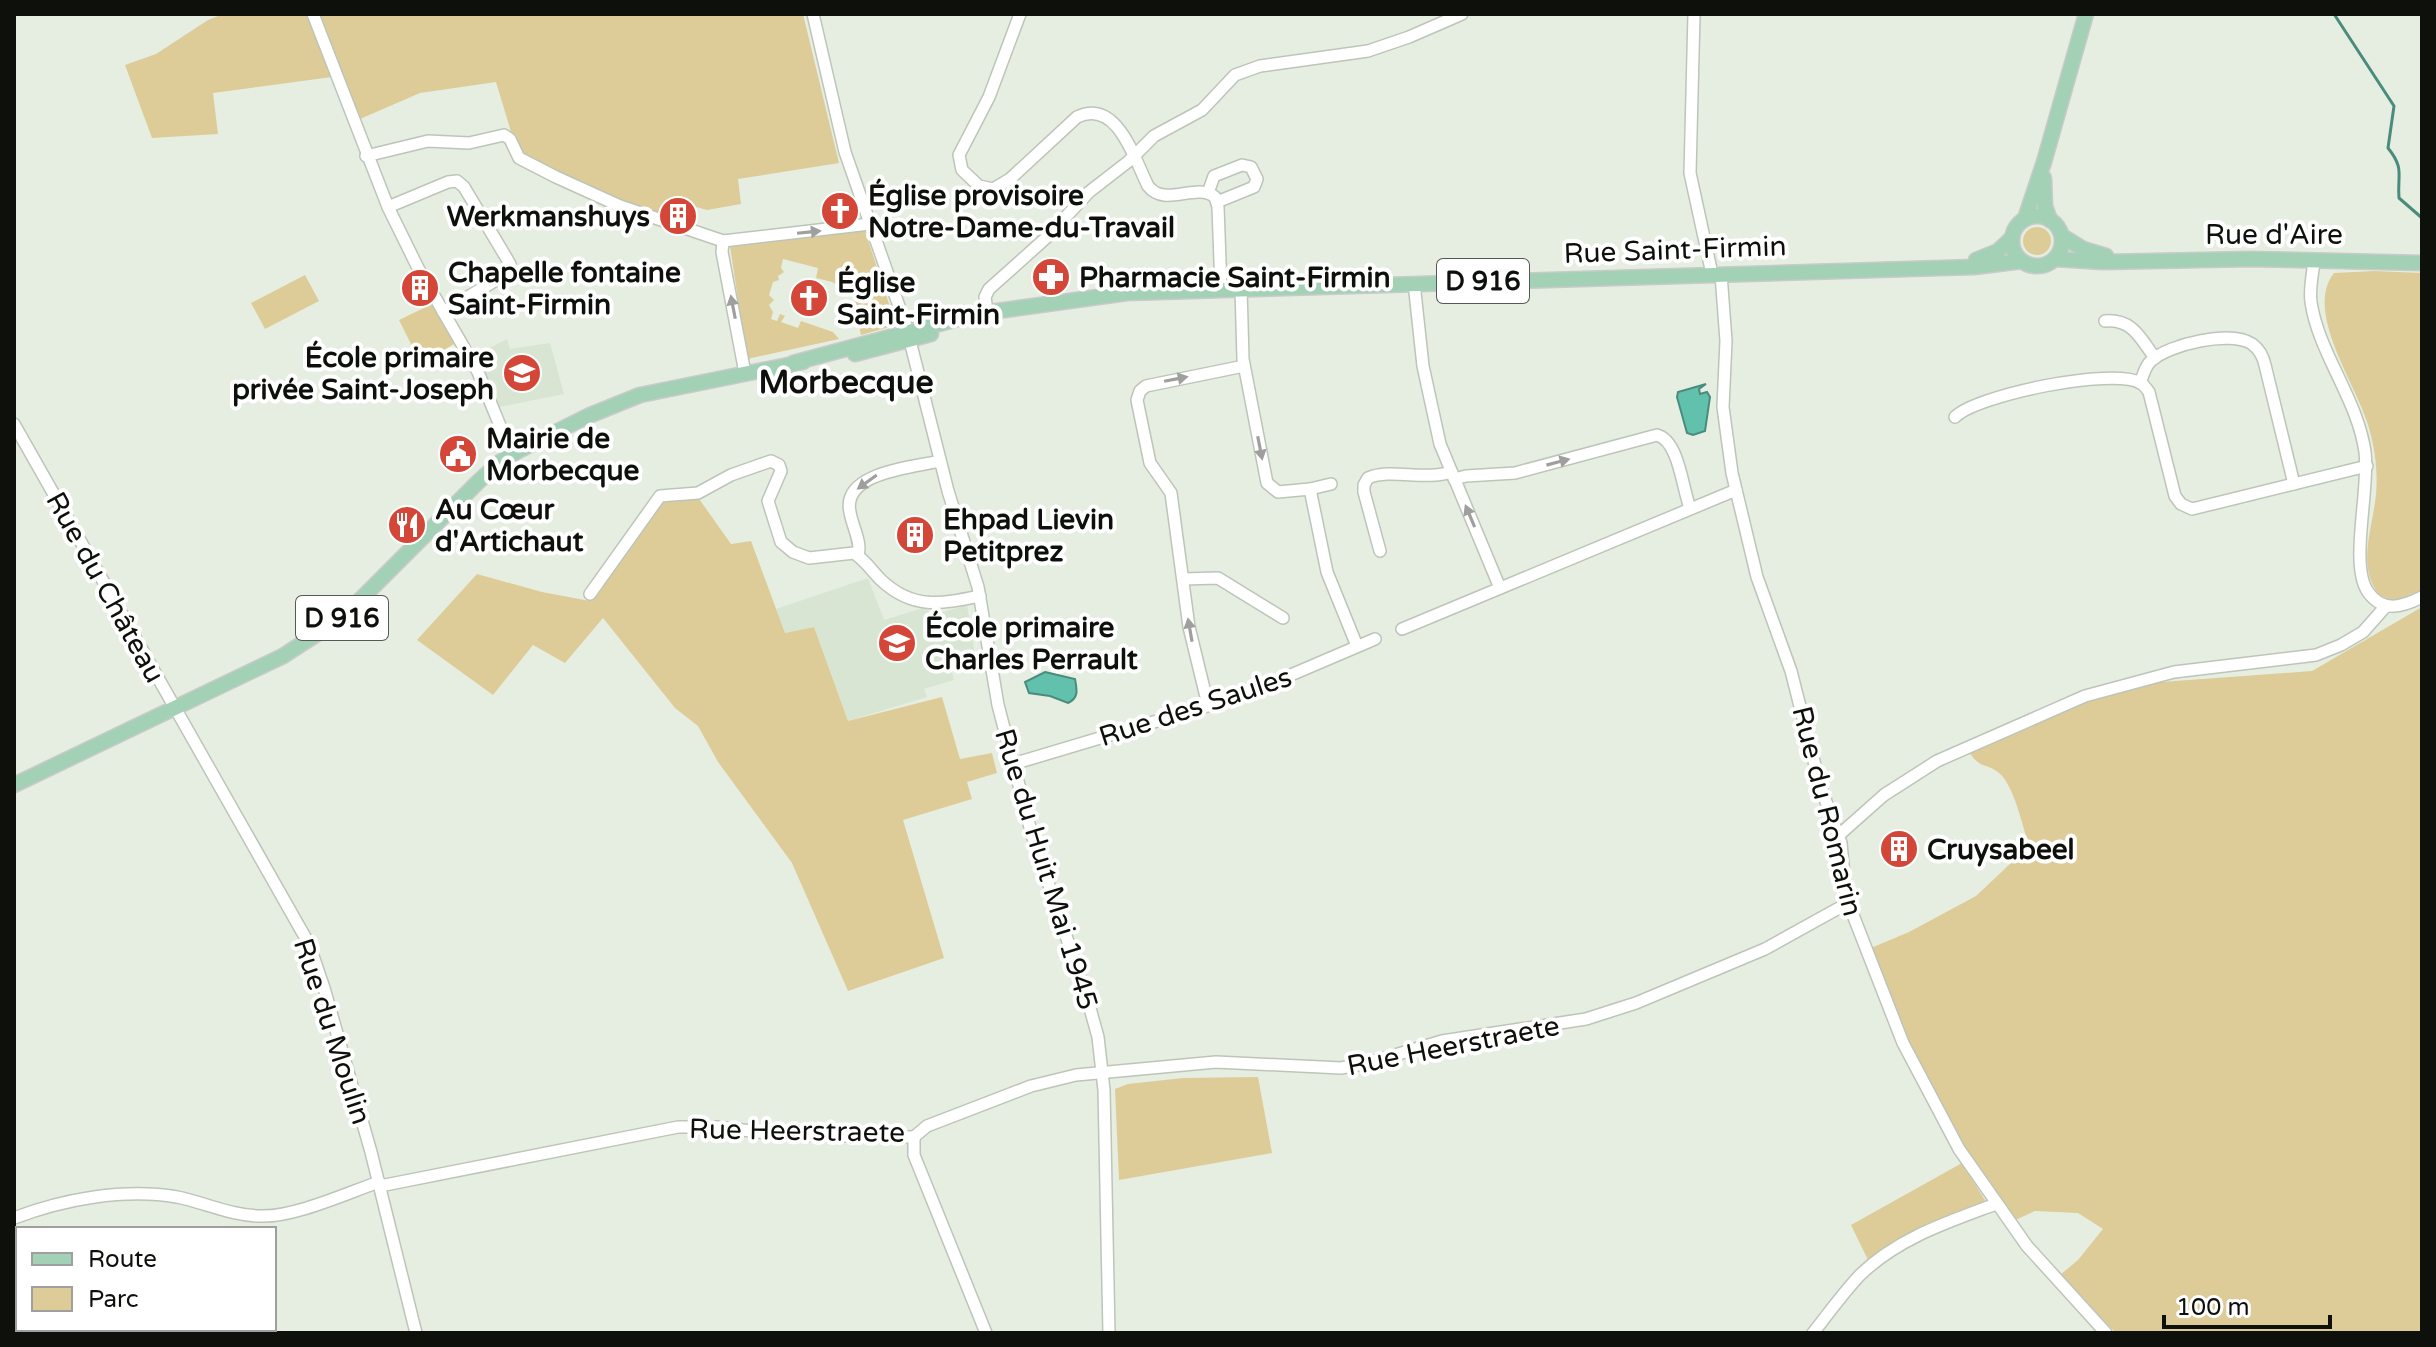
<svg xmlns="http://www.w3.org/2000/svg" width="2436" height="1347" viewBox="0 0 2436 1347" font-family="'Varela Round',sans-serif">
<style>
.built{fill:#d8e5d2}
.green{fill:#ddcc97}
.water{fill:#62c1ad;stroke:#498c7d;stroke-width:2}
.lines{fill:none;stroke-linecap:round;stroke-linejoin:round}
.stream{stroke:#498c7d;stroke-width:3}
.minor-casing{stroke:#bdc5b9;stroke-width:14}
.major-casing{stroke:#cacaca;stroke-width:17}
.minor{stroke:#fff;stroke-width:11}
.major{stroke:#a2d1b5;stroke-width:14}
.oneway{fill:#9f9f9e}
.labels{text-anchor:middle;stroke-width:8;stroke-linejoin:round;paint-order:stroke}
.shield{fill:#fff;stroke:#565855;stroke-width:2}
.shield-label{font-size:26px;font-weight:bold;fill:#0e100c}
.poi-label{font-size:28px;font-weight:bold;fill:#0e100c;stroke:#fff;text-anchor:start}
.street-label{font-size:28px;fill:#0e100c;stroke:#fff}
.quarter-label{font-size:32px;font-weight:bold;fill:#0e100c;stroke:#fff}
</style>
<rect width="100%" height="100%" fill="#e6eee2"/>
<g class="built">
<path d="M507 339 510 349 550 343 564 394 499 407 475 356Z"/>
<path d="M868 578 884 620 926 607 930 616 967 605 975 655 967 657 965 653 958 655 959 660 949 663 954 680 924 689 927 697 848 721 814 627 785 633 776 609Z"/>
</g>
<g class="green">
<path d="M223 14H308L332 77 213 93 218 134 152 138 125 65 156 54 208 20Z"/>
<path d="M318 14H803L839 163 738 179 741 204 707 210 671 200 662 217 613 199 518 155 496 82 420 93 360 119Z"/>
<circle cx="2037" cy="241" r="14"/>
<path d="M865 231 896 325 861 335 851 289 848 290 844 286 842 288 832 282 816 278 818 268 783 259 781 268 784 272 778 276 779 280 773 282 769 295 774 300 769 305 773 312 771 319 777 321 780 314 785 316 781 322 798 328 801 321 833 332 839 339 747 359 730 246Z"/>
<path d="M2374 271 2422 273V590L2395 601 2379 595C2356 565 2373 528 2376 494 2378 472 2375 449 2369 428 2358 386 2303 312 2334 273Z"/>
<path d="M305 275 319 301 265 329 251 303Z"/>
<path d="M432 304 457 342 421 364 399 320Z"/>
<path d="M697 496 731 544 751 541 785 633 814 627 848 721 942 697 960 759 992 753 997 773 967 782 972 799 903 820 944 958 848 991 792 863 718 762 698 726 675 708 603 618 565 663 533 645 493 695 417 640 477 574 542 592 590 601 662 503Z"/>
<path d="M2422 607V1333H2116L2060 1275 2078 1260 2103 1229 2078 1213 2035 1211 2013 1221 1961 1144 1911 1050 1871 948 1909 932 1976 896 2029 846C2023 828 2014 785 1999 773 1986 762 1982 771 1969 752L2071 708 2124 689 2161 682 2312 671Z"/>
<path d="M1258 1077 1272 1153 1119 1180 1115 1089 1128 1084 1183 1078Z"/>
<path d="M1962 1163 1986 1202 1923 1227 1869 1262 1851 1225Z"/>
</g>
<g class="water">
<path d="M1706 384 1699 389 1700 394 1707 392 1710 397 1705 431 1693 435 1687 433 1677 397 1678 392Z"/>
<path d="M1045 672 1075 679C1077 690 1079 698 1068 703L1050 696 1029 693 1025 682Z"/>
</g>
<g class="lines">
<path class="stream" d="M2334 14 2394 106 2388 148C2405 169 2397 175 2399 198L2422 218"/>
<g class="minor-casing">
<g id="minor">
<path d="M313 14 388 207 418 268 478 372 512 455"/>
<path d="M813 14 845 152 907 329 948 491 978 587 998 705 1032 835 1088 1001 1098 1037 1104 1090 1109 1333"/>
<path d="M1020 14 989 97 959 155 962 170 979 186 993 189 1010 179 1077 117C1117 98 1134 158 1148 186 1165 208 1196 182 1215 197L1218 207 1221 289"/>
<path d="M1694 14 1690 173 1712 274"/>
<path d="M366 156 428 141 469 143 504 135 510 139 519 158 556 177 620 206 723 241 870 224"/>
<path d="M1208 193 1214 176 1242 165 1251 167 1257 179 1254 187 1217 202"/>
<path d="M388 207 448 182 457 181 464 187 510 264V269L506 274 443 312"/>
<path d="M723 241 722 252 745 373"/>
<path d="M2314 260C2313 274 2309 288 2311 302 2318 352 2358 400 2365 452 2370 489 2349 565 2368 592 2383 613 2402 607 2422 597"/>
<path d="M1721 274 1726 341 1723 407 1732 473 1757 577 1791 671 1820 785 1841 843 1846 897 1903 1043 1959 1149 2027 1246 2106 1333"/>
<path d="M1414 283 1423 366 1440 444 1500 588"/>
<path d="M1241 288 1243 359 1267 483 1278 492 1310 489 1327 572 1357 646"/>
<path d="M988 317 985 297 989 289 1046 238 1089 192 1129 161 1154 136 1202 110 1235 75 1260 66 1368 51 1409 37 1462 14"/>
<path d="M2105 321C2133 319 2140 338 2155 358"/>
<path d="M2140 383C2143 376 2145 366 2151 361 2169 344 2231 330 2252 344 2259 349 2263 356 2265 365L2294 484"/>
<path d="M1955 417C1977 395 2112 367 2141 383 2145 386 2146 388 2149 392L2175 496 2181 504 2192 509 2367 466"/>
<path d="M14 424 309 944 324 988 371 1152 416 1333"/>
<path d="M1454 479 1466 476 1515 473 1657 435C1679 441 1682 487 1690 508"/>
<path d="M1310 489 1331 484"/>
<path d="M1380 551 1364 492V485L1368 478C1391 468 1424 481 1451 472"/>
<path d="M858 555C862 542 852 526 850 512 841 472 915 467 940 461"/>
<path d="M1183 579 1218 578 1283 618"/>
<path d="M590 594 660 496 698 493 731 475 771 461 779 465 781 471 768 501 781 542 793 552 809 558 854 553C865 560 872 571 881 580 913 610 941 604 980 596"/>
<path d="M1402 629 1736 490"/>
<path d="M1208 705 1189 627 1171 493 1150 463 1137 400 1140 391 1146 386 1244 366"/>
<path d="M1013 764 1244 695 1375 639"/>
<path d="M1839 835 1884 795 1937 761 2085 696 2174 672 2316 655 2341 645 2363 632 2386 606"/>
<path d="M914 1137 927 1126 1031 1086 1076 1075 1216 1062 1341 1068 1368 1063 1442 1041 1586 1019 1636 1003 1765 949 1848 903"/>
<path d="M914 1137V1155L986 1333"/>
<path d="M380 1186 678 1127H718L783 1135 914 1137"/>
<path d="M14 1218C64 1199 124 1188 177 1197 206 1203 232 1216 261 1216 295 1217 347 1193 379 1182"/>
<path d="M1813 1333C1828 1314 1843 1293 1860 1275 1898 1238 1948 1222 1996 1204"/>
</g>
</g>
<g class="major-casing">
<g id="major">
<path d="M2044 178 2045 206 2050 220"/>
<circle cx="2037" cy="241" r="25"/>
<path d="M2025 219 2044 162 2086 14"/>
<path d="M2062 236 2083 249 2106 256"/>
<path d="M2055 259 2103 262 2251 259 2422 263"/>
<path d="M1976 260 1998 251 2012 238"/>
<path d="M855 354 931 334"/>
<path d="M793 363 976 314 1127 293 1974 267 2022 261"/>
<path d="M14 785 283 656 343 617 478 482 500 462 518 451 588 416 640 395 803 362"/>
</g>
</g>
<use href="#minor" class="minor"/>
<use href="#major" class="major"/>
</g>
<defs><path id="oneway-solid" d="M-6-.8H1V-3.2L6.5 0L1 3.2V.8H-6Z" transform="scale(2)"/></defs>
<g class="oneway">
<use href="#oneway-solid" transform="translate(809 232) rotate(-6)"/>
<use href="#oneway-solid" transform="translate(733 307) rotate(-101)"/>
<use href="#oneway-solid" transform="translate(1176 379) rotate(-11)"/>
<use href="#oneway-solid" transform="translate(1260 448) rotate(79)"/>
<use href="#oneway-solid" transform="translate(1558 462) rotate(-15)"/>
<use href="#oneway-solid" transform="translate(867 482) rotate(144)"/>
<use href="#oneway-solid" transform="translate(1470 516) rotate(-113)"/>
<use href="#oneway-solid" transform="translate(1190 630) rotate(-100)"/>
</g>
<defs>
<g id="church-disc" transform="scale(2)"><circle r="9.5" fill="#d44637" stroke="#fff"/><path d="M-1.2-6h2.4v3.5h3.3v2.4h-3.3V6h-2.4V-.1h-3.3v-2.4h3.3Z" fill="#fff"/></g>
<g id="building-disc" transform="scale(2)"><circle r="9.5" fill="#d44637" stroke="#fff"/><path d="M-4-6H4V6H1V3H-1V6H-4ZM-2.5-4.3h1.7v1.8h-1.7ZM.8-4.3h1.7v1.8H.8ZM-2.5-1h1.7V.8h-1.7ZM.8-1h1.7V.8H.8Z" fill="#fff"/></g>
<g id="pharmacy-disc" transform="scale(2)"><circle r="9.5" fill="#d44637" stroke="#fff"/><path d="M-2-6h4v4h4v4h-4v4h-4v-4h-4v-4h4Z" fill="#fff"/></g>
<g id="school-disc" transform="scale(2)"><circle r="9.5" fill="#d44637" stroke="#fff"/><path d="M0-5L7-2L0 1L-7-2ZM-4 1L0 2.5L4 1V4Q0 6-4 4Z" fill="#fff"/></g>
<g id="civic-disc" transform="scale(2)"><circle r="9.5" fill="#d44637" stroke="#fff"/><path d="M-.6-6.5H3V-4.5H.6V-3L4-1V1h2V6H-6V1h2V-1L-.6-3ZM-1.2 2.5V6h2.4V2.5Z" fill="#fff"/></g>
<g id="restaurant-disc" transform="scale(2)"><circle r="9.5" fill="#d44637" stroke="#fff"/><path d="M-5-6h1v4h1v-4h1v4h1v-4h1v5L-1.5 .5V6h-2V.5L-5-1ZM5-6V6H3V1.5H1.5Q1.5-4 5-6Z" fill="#fff"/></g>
</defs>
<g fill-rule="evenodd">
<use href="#church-disc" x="840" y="211"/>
<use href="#building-disc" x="678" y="216"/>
<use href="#pharmacy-disc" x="1051" y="277"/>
<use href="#building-disc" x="420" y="288"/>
<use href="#church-disc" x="809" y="298"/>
<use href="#school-disc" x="522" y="373"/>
<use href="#civic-disc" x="458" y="454"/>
<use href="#restaurant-disc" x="407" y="525"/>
<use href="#building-disc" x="915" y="535"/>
<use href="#school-disc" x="897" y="643"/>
<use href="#building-disc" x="1899" y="849"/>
</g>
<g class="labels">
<g class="shield">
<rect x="1437" y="259" width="92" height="44" rx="6"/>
<rect x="296" y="596" width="92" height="44" rx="6"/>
</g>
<g class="shield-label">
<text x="1483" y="290">D 916</text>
<text x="342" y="627">D 916</text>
</g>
<g class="poi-label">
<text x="868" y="205">Église provisoire<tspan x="868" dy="32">Notre-Dame-du-Travail</tspan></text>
<text x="650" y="226" text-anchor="end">Werkmanshuys</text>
<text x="448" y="282">Chapelle fontaine<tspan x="448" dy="32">Saint-Firmin</tspan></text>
<text x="1079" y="287">Pharmacie Saint-Firmin</text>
<text x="837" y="292">Église<tspan x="837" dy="32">Saint-Firmin</tspan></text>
<text x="494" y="367" text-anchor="end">École primaire<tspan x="494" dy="32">privée Saint-Joseph</tspan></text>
<text x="486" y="448">Mairie de<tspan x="486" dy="32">Morbecque</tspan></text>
<text x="435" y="519">Au Cœur<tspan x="435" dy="32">d'Artichaut</tspan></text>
<text x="943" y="529">Ehpad Lievin<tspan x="943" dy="32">Petitprez</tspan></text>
<text x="925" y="637">École primaire<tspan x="925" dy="32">Charles Perrault</tspan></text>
<text x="1927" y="859">Cruysabeel</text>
</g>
<g class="street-label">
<text x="2274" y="244">Rue d'Aire</text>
<text transform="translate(1675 249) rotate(-2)" y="10">Rue Saint-Firmin</text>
<text transform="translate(106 587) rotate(61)" y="10">Rue du Château</text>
<text transform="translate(1195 706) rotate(-18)" y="10">Rue des Saules</text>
<text transform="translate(1828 811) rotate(76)" y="10">Rue du Romarin</text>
<text transform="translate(1047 869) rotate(73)" y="10">Rue du Huit Mai 1945</text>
<text transform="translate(333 1031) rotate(72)" y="10">Rue du Moulin</text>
<text transform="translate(1453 1045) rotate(-11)" y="10">Rue Heerstraete</text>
<text transform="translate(797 1130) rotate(1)" y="10">Rue Heerstraete</text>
</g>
<g class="quarter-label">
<text x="846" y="393">Morbecque</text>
</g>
</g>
<rect width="2436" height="1347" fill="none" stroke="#0e100c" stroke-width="32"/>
<rect x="16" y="1227" width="260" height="104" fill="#ffffff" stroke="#9f9f9e" stroke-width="2"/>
<rect x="32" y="1253" width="40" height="12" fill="#a2d1b5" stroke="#9f9f9e" stroke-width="2"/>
<text x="88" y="1267" font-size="24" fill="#0e100c">Route</text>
<rect x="32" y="1287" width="40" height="24" fill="#ddcc97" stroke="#9f9f9e" stroke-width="2"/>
<text x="88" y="1307" font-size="24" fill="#0e100c">Parc</text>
<path d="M2164 1315v12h166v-12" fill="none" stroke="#0e100c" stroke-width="4"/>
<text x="2176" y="1315" font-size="24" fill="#0e100c" stroke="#ffffff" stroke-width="6" paint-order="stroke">100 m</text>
</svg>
